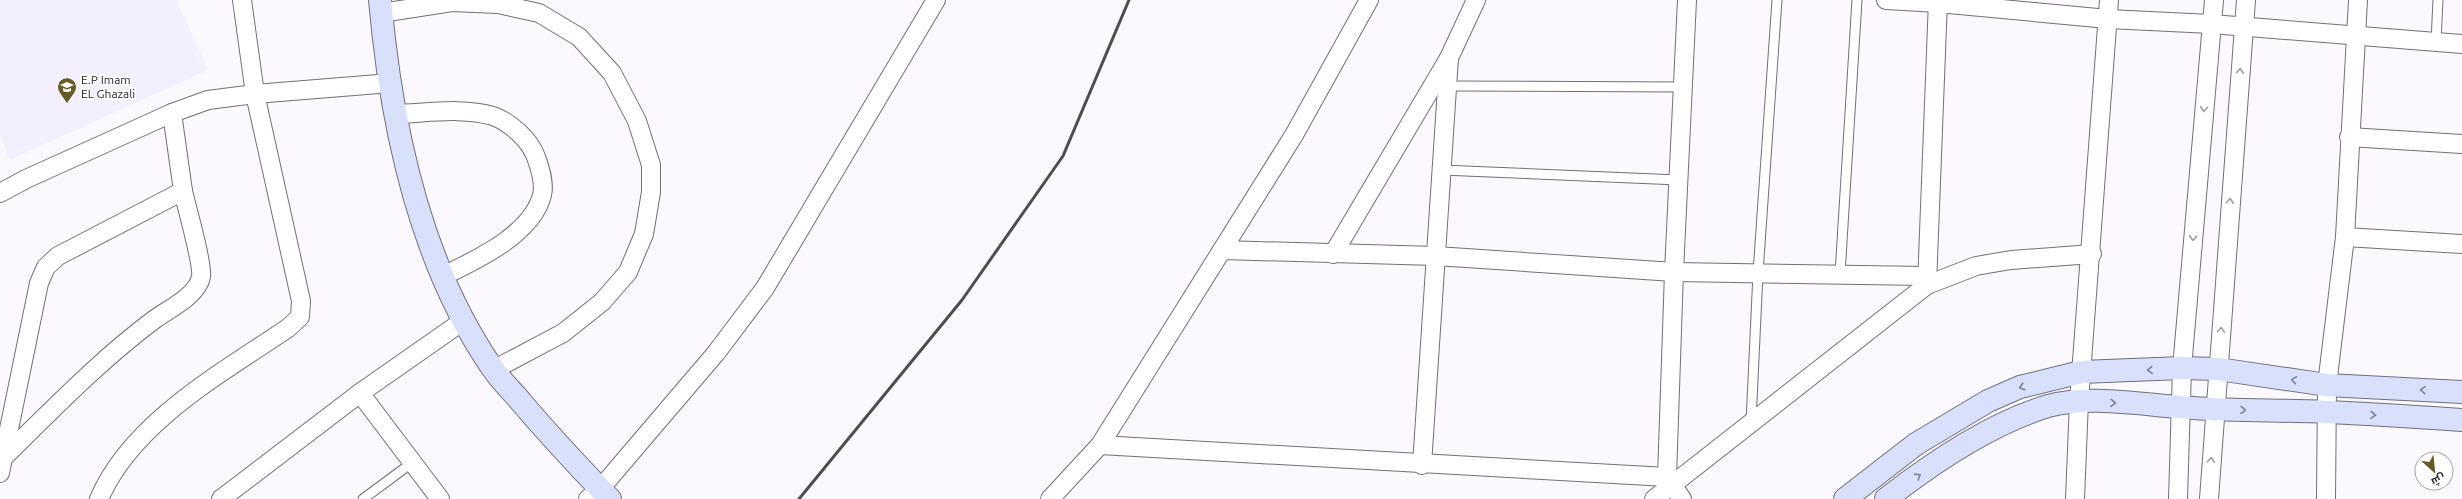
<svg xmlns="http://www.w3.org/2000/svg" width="2462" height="499" viewBox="0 0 2462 499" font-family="Ubuntu,Cairo,sans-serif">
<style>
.built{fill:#f4effe}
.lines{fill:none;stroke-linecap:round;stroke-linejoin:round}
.lane-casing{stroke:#726f79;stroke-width:11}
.street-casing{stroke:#726f79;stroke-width:20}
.secondary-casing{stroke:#726f79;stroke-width:24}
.lane{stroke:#fff;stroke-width:9}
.street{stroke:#fff;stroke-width:18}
.secondary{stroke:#d8e0fb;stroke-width:22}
.rail{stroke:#4d4c50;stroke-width:3}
.oneway{stroke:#9d9d9f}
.oneway2{stroke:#7f8292}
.labels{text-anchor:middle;stroke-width:3.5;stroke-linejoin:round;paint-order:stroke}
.poi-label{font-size:12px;fill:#262529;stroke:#fff;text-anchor:start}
</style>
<rect width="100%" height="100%" fill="#fbf9fe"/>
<path class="built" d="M0 0H176L208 70 10 160 0 137Z"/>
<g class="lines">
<g class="lane-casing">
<g id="lane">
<path d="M2436 42 2438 0"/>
<path d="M1447 86 1683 87"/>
<path d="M1441 170 1679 180"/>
<path d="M1840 274 1857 0"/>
<path d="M1751 422 1758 273 1777 0"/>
<path d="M363 499 413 462"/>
</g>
</g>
<g class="street-casing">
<g id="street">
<path d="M1886 0 1938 3 2108 19 2211 24 2462 44"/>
<path d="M381 13 452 2 498 4 539 13 579 37 612 73 637 121 651 165V192L644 234 628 272 602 302 563 333 493 370"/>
<path d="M172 113 183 191"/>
<path d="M396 114C427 113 463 107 493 116 510 122 530 140 536 157 540 168 545 183 542 195 532 235 474 261 441 277"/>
<path d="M2349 137 2462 144"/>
<path d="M0 193 26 179 172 113 208 100 255 94 391 83"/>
<path d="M2345 237 2462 244"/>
<path d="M1222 250 1436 256 1674 272 1927 276"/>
<path d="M1333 254 1449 58 1476 0"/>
<path d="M1927 285 1976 266 2011 260 2092 254"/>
<path d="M360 393 440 499"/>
<path d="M1100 445 1667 477 1682 499"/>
<path d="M1422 465 1449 58"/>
<path d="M0 473 39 283 46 267 58 256 183 191C187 208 203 264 201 277 197 296 169 309 155 319 100 360 52 410 3 458"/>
<path d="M1667 477 1674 272 1687 0"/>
<path d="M99 499C132 422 222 373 288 328L300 317 301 301 255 94 242 0"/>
<path d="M221 499 360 393 463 321"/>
<path d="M588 499 600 489 716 353 765 288 936 0"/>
<path d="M1050 499 1100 445 1294 135 1369 0"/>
<path d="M1654 499 1927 285 1938 0"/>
<path d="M2075 499 2079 401 2109 0"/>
<path d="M2178 499 2182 368 2214 0"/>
<path d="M2209 499 2246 0"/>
<path d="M2326 499 2327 385 2345 237 2358 0"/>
</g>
</g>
<g class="secondary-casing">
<g id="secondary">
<path d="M380 0C391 126 420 264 493 369 501 381 513 392 522 403 550 436 580 468 610 499"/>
<path d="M1845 499 1916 444 1988 401 2020 387 2081 372 2182 368 2218 369 2327 385 2462 392"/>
<path d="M1886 499C1932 463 1992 423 2048 406 2090 394 2149 406 2193 408 2237 411 2282 410 2326 412 2371 414 2417 417 2462 420"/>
</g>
</g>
<use href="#lane" class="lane"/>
<use href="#street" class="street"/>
<use href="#secondary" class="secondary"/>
<path class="rail" d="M799 499 962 300 1063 156 1129 0"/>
</g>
<defs><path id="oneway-chevron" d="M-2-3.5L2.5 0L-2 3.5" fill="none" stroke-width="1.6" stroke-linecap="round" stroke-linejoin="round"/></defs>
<g class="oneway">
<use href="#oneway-chevron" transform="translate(2240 71) rotate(-86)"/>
<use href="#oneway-chevron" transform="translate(2204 109) rotate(95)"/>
<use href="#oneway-chevron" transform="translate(2230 201) rotate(-86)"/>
<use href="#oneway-chevron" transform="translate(2193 238) rotate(95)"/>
<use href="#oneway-chevron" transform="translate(2221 330) rotate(-86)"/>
<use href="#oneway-chevron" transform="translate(2211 460) rotate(-86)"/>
</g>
<g class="oneway2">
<use href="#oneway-chevron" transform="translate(2150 370) rotate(178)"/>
<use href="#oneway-chevron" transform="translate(2294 380) rotate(-172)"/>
<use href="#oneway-chevron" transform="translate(2022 387) rotate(163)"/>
<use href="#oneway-chevron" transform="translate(2423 390) rotate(-177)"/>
<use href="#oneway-chevron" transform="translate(2113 403) rotate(4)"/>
<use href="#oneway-chevron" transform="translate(2243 410) rotate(1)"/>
<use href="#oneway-chevron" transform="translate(2373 415) rotate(3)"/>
<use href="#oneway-chevron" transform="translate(1918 476) rotate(-32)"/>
</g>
<defs>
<g id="school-pin" transform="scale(1)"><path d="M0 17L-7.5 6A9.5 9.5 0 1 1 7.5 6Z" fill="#665a27" stroke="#fff"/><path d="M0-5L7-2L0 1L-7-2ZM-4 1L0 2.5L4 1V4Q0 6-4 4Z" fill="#fff"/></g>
</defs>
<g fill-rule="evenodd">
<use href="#school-pin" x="67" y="87"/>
</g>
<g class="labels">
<g class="poi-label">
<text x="81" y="84">E.P Imam<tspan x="81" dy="14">EL Ghazali</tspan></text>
</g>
</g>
<g transform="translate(2434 471) rotate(153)"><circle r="19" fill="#ffffff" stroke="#a8a8a9"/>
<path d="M0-3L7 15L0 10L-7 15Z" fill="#665a27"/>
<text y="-6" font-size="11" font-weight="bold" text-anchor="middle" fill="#262529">ش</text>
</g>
</svg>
